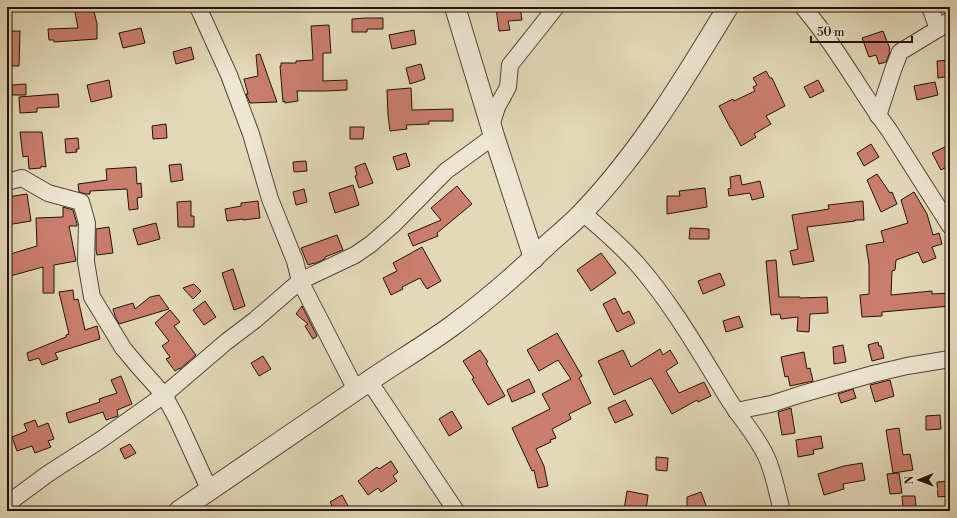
<svg xmlns="http://www.w3.org/2000/svg" width="957" height="518" viewBox="0 0 957 518" font-family="'Libre Bodoni',serif">
<style>
.building{fill:#ca7e6d;stroke:#231206}
.lines{fill:none;stroke-linecap:round;stroke-linejoin:round}
.minor-casing{stroke:#534433;stroke-width:18}
.tertiary-casing{stroke:#534433;stroke-width:22}
.minor{stroke:#ede6d2;stroke-width:16}
.tertiary{stroke:#ede6d2;stroke-width:20}
</style>
<rect width="100%" height="100%" fill="#e3d9b9"/>
<filter id="stains"><feTurbulence type="fractalNoise" baseFrequency=".005" numOctaves="4"/><feColorMatrix values="0 0 0 0 .2 0 0 0 0 .09 0 0 0 0 .02 0 0 0 .5 -.17"/></filter>
<radialGradient id="worn" r=".72"><stop offset=".6" stop-color="#630" stop-opacity="0"/><stop offset="1" stop-color="#630" stop-opacity=".3"/></radialGradient>
<g class="building">
<path d="M74 7H93L97 24V39L54 42V40H49L48 29 78 28Z"/>
<path d="M496 7H520L522 20 508 21 510 30 499 31Z"/>
<path d="M366 18H383V29H367V32H352V19Z"/>
<path d="M329 25 331 53H323V81L347 80V90L325 91H297L298 101 285 103V101L283 102 280 66H281V63H296V61L313 60 311 26Z"/>
<path d="M141 28 145 43 123 48 119 33Z"/>
<path d="M414 30 416 44 392 49 389 35Z"/>
<path d="M9 31H20L19 66H11Z"/>
<path d="M883 31 890 49 889 50 890 52 886 62 879 64 876 55 869 57 862 38Z"/>
<path d="M191 47 194 59 176 64 173 52Z"/>
<path d="M260 54 277 102 250 103 246 94H248L244 79 258 76 256 55Z"/>
<path d="M950 60V76L938 78 937 61Z"/>
<path d="M421 64 425 79 410 84 406 68Z"/>
<path d="M766 71 770 78H772L785 106 766 116 771 124 754 134 756 137 741 146 732 129H731L719 106 733 99 734 101 755 91 753 87 757 85 753 78Z"/>
<path d="M109 80 112 97 91 102 87 85Z"/>
<path d="M818 80 824 91 810 98 804 87Z"/>
<path d="M935 82 938 95 917 100 914 86Z"/>
<path d="M26 84V95H12V85Z"/>
<path d="M411 88 412 110 453 109V121H429V124L406 125 407 129 390 131 388 115 387 90Z"/>
<path d="M58 94 59 107 37 108V112L20 113 19 97Z"/>
<path d="M166 124 167 138 153 139 152 126Z"/>
<path d="M350 127H364L363 139H350Z"/>
<path d="M20 132H42L46 167 41 166V168L29 169 28 156 23 157Z"/>
<path d="M78 138 79 149H76L77 152 66 153 65 139Z"/>
<path d="M871 144 879 157 864 166 857 153Z"/>
<path d="M945 147 950 157V165L941 170 932 153Z"/>
<path d="M406 153 410 166 397 170 393 157Z"/>
<path d="M306 161 307 171 294 172 293 162Z"/>
<path d="M365 163 373 183 359 188 355 176 357 175 355 167Z"/>
<path d="M181 164 183 180 171 182 169 165Z"/>
<path d="M136 167 137 184 141 183 142 197 137 198 138 209 129 210 127 189 90 191V194H86L79 192 78 184 107 180 106 169Z"/>
<path d="M877 174 890 193 892 192 897 204 881 212 867 180Z"/>
<path d="M740 175 742 185 760 181 764 197 752 200 750 193 729 196 728 189 731 188 730 177Z"/>
<path d="M353 185 359 205 335 213 329 193Z"/>
<path d="M457 186 472 204 437 233 438 236 413 246 408 234 441 220 431 208Z"/>
<path d="M705 188 707 207 667 214V196H680L679 191Z"/>
<path d="M304 189 307 202 296 205 293 192Z"/>
<path d="M914 192 927 214 933 235 939 233 942 244 932 247 936 258 923 263 918 252 896 260 895 270 892 271 891 295 932 291V294L950 293V306L882 312V316L862 317 860 295 869 294V264L866 245 884 242 881 231 908 223 901 200Z"/>
<path d="M27 194 31 221 7 225V197Z"/>
<path d="M191 201V216H194V227H178L177 202Z"/>
<path d="M258 201 260 218 243 220V219L227 221 225 209 241 206V203Z"/>
<path d="M863 201 864 220H855V221L807 227 814 261 793 265 790 251 798 249 792 215 829 209 828 205Z"/>
<path d="M63 207 73 210 77 224V226H69L76 261 54 265V293H43V267L10 276 7 267V255L37 246 36 218 63 217Z"/>
<path d="M156 223 160 239 138 245 133 229Z"/>
<path d="M109 227 113 253 97 255 96 250V229Z"/>
<path d="M690 228 709 229V239H689Z"/>
<path d="M337 235 343 250 325 257V259L314 264V263L308 265 301 248Z"/>
<path d="M422 247 441 281 427 289 420 278 402 287 403 289 391 295 383 278 397 271 393 263Z"/>
<path d="M601 253 616 273 591 291 577 270Z"/>
<path d="M776 260 779 297H800V298L827 297 828 313 810 314 809 332 797 331 798 317 781 319 780 314 771 315 766 261Z"/>
<path d="M233 269 245 306 234 310 222 273Z"/>
<path d="M720 273 725 285 703 294 698 281Z"/>
<path d="M194 284 201 291 193 299 183 288Z"/>
<path d="M73 290 74 300 78 299 85 330 97 326 100 339 55 353 58 359 42 365 39 358 29 361 27 353 66 337V335L69 334 59 292Z"/>
<path d="M159 295 169 309 119 324 115 316 113 309 133 303 135 309 150 297Z"/>
<path d="M615 298 623 314 629 311 635 323 617 332 603 304Z"/>
<path d="M205 301 216 317 204 325 193 310Z"/>
<path d="M302 306 317 336 313 339 305 326 308 324 296 314Z"/>
<path d="M170 310 180 322 174 326 196 355 180 369V368L175 371 166 359 170 357 162 346 169 341 155 323Z"/>
<path d="M739 316 743 327 726 332 723 321Z"/>
<path d="M557 333 582 376 579 378 591 403 569 414 571 419 552 429 556 438 550 440 551 442 536 449 544 466 548 486 538 488 534 470 532 471 512 428 550 409 542 394 571 379 558 360 539 371 527 350Z"/>
<path d="M878 342 879 346H881L884 358 872 361 868 345Z"/>
<path d="M843 345 846 362 834 364 833 347Z"/>
<path d="M660 349 663 355 670 350 678 363 666 371 679 393 704 382 711 396 698 402 697 400 672 414 651 378 614 395 598 361 623 350 631 367Z"/>
<path d="M480 350 488 362 486 363 505 396 488 405 472 379 474 378 463 361Z"/>
<path d="M804 352 807 369 810 368 813 381 790 386 788 376 785 377 781 357Z"/>
<path d="M263 356 271 369 259 376 251 363Z"/>
<path d="M121 376 132 404 117 410 118 416 106 420 103 412 69 423 66 413 100 402 99 399 117 393 111 380Z"/>
<path d="M529 379 535 392 512 402 507 390Z"/>
<path d="M890 380 894 396 875 402 870 385Z"/>
<path d="M853 389 856 398 841 403 838 394Z"/>
<path d="M625 400 633 415 615 423 608 408Z"/>
<path d="M791 408 795 433 782 435 778 412Z"/>
<path d="M452 411 462 428 449 436 439 419Z"/>
<path d="M940 415 941 429 926 430V416Z"/>
<path d="M35 420 38 427 48 423 54 439 48 441 51 447 35 453 32 446 17 451 12 437 27 431 24 424Z"/>
<path d="M899 428 903 455 910 454 913 470 893 473 886 430Z"/>
<path d="M821 436 823 448 813 450 814 454 798 457 796 440Z"/>
<path d="M130 444 136 453 125 459 120 449Z"/>
<path d="M656 457 668 458 667 471 656 470Z"/>
<path d="M391 461 398 472 393 476 397 481 381 492 378 488 368 495 358 481 377 467 379 469Z"/>
<path d="M862 463 865 480 843 484 844 489 824 495 818 474 844 466Z"/>
<path d="M899 473 902 493 890 494 887 474Z"/>
<path d="M950 481V496L938 497 937 482Z"/>
<path d="M627 491 648 495 646 511H633L624 510Z"/>
<path d="M701 492 708 511H687V497Z"/>
<path d="M342 495 351 511H335L330 502Z"/>
<path d="M902 496H915L916 507 903 508Z"/>
</g>
<g class="lines">
<g class="minor-casing">
<g id="minor">
<path d="M198 7 229 75 251 134 270 199 295 261 300 281 356 390"/>
<path d="M803 7C836 45 859 90 889 130L950 226"/>
<path d="M930 7 938 29"/>
<path d="M878 116 893 70 900 52 938 29 950 20"/>
<path d="M491 126 497 107 508 87 510 65 556 7"/>
<path d="M7 182 22 178 48 193 81 202 87 223 86 262 92 297 123 348 138 366 164 395 177 419 210 491"/>
<path d="M583 213C601 229 621 245 638 265 673 305 701 355 729 400 741 419 756 435 766 456 774 473 777 493 782 511"/>
<path d="M369 381 456 511"/>
<path d="M736 411 771 404 802 394 873 374 907 366 950 359"/>
<path d="M7 504 49 473 99 441 164 395 226 342 255 320 300 281 355 255 371 244 394 224 446 171 494 136"/>
</g>
</g>
<g class="tertiary-casing">
<g id="tertiary">
<path d="M455 7 494 136 534 258"/>
<path d="M179 511 356 390 369 381C397 362 426 345 452 326 486 301 517 274 547 245 559 234 572 224 583 212 641 151 685 78 728 7"/>
</g>
</g>
<use href="#minor" class="minor"/>
<use href="#tertiary" class="tertiary"/>
</g>
<rect width="957" height="518" fill="none" stroke="#e3d9b9" stroke-width="24"/>
<rect x="8" y="8" width="941" height="502" fill="none" stroke="#231206" stroke-width="2"/>
<rect x="12" y="12" width="933" height="494" fill="none" stroke="#231206"/>
<g transform="translate(919 480) rotate(269)" stroke="#ede6d2" stroke-width="3" paint-order="stroke">
<path d="M0-3L7 15L0 10L-7 15Z" fill="#231206"/>
<text y="-6" font-size="11" font-weight="bold" text-anchor="middle" fill="#231206">N</text>
</g>
<path d="M811 36v6h101v-6" fill="none" stroke="#231206" stroke-width="2"/>
<text x="817" y="36" font-size="12" fill="#231206" stroke="#ede6d2" stroke-width="3" paint-order="stroke">50 m</text>
<rect width="100%" height="100%" filter="url(#stains)"/>
<rect width="100%" height="100%" fill="url(#worn)"/>
</svg>
